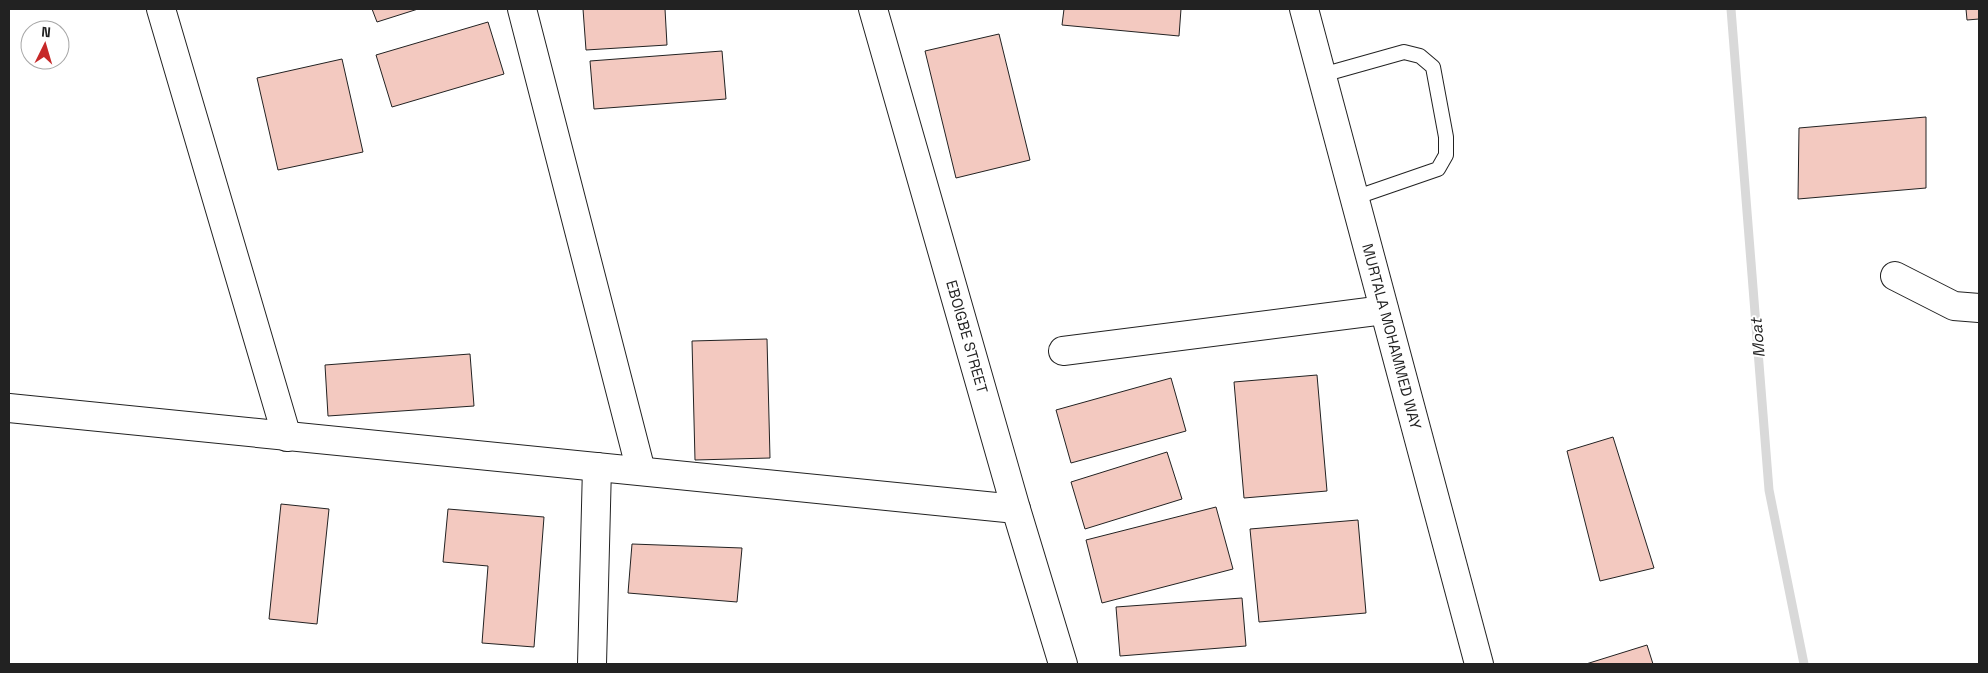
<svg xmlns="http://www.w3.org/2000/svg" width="1988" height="673" viewBox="0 0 1988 673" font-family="'Space Grotesk',sans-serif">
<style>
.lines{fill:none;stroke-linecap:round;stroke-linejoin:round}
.stream{stroke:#d9d9d9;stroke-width:9}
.building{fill:#f3c9c0;stroke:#222}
.lane-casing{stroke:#222;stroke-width:16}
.street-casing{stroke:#222;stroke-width:30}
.secondary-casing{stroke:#222;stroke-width:30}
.lane{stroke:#fff;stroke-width:14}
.street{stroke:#fff;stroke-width:28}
.secondary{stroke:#fff;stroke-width:28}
.labels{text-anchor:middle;stroke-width:4;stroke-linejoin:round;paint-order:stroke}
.street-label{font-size:15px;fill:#222;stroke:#fff}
.water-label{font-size:16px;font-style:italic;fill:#222;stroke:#fff}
</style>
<rect width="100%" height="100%" fill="#fff"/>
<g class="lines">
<path class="stream" d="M1731 9 1769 490 1804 664"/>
</g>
<g class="building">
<path d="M372 9H418L377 22Z"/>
<path d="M583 9H665L667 45 586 50Z"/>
<path d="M1064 9H1181L1179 36 1062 25Z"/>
<path d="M1966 9H1979V19L1967 20Z"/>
<path d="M488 22 504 74 392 107 376 55Z"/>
<path d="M999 34 1030 160 956 178 925 51Z"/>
<path d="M722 51 726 99 594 109 590 61Z"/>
<path d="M342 59 363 152 278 170 257 78Z"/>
<path d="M1926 117V188L1798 199 1799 128Z"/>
<path d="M767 339 770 458 695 460 692 341Z"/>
<path d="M470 354 474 406 328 416 325 365Z"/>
<path d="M1317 375 1327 491 1244 498 1234 382Z"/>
<path d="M1171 378 1186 431 1071 463 1056 410Z"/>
<path d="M1613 437 1654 568 1600 581 1567 451Z"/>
<path d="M1167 452 1182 499 1085 529 1071 482Z"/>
<path d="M281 504 329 509 317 624 269 619Z"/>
<path d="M1216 507 1233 569 1102 603 1086 540Z"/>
<path d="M448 509 544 517 534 647 482 643 488 566 443 562Z"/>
<path d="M1358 520 1366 613 1259 622 1250 529Z"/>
<path d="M632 544 742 548 737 602 628 593Z"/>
<path d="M1242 598 1246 646 1120 656 1116 607Z"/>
<path d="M1647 645 1653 664H1586Z"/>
</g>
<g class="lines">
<g class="lane-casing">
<path id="lane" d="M1322 75 1404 52 1420 56 1433 67 1446 137V155L1438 169 1354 198"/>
</g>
<g class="street-casing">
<g id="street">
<path d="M161 9 287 437"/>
<path d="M522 9 641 471"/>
<path id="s1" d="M873 9 1016 509 1063 664"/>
<path d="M1895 276 1954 306 1979 308"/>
<path d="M1063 351 1384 310"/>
<path d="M9 408 1016 509"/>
<path d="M592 664 597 467"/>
</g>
</g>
<g class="secondary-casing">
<g id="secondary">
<path id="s2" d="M1304 9 1479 664"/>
</g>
</g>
<use href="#lane" class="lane"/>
<use href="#street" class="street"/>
<use href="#secondary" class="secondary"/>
</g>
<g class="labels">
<g class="street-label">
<text dy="5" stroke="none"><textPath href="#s1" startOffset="341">EBOIGBE STREET</textPath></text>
<text dy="5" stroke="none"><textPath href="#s2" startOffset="339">MURTALA MOHAMMED WAY</textPath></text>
</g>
<g class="water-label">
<text transform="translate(1757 338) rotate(-95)" y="6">Moat</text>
</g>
</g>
<rect width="1988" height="673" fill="none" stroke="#222222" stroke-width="20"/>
<g transform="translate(45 45) rotate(5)"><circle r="24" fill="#ffffff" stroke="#a7a7a7"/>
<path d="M0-4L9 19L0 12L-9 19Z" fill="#c62828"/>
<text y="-8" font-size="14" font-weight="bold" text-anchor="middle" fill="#222222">N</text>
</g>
</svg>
